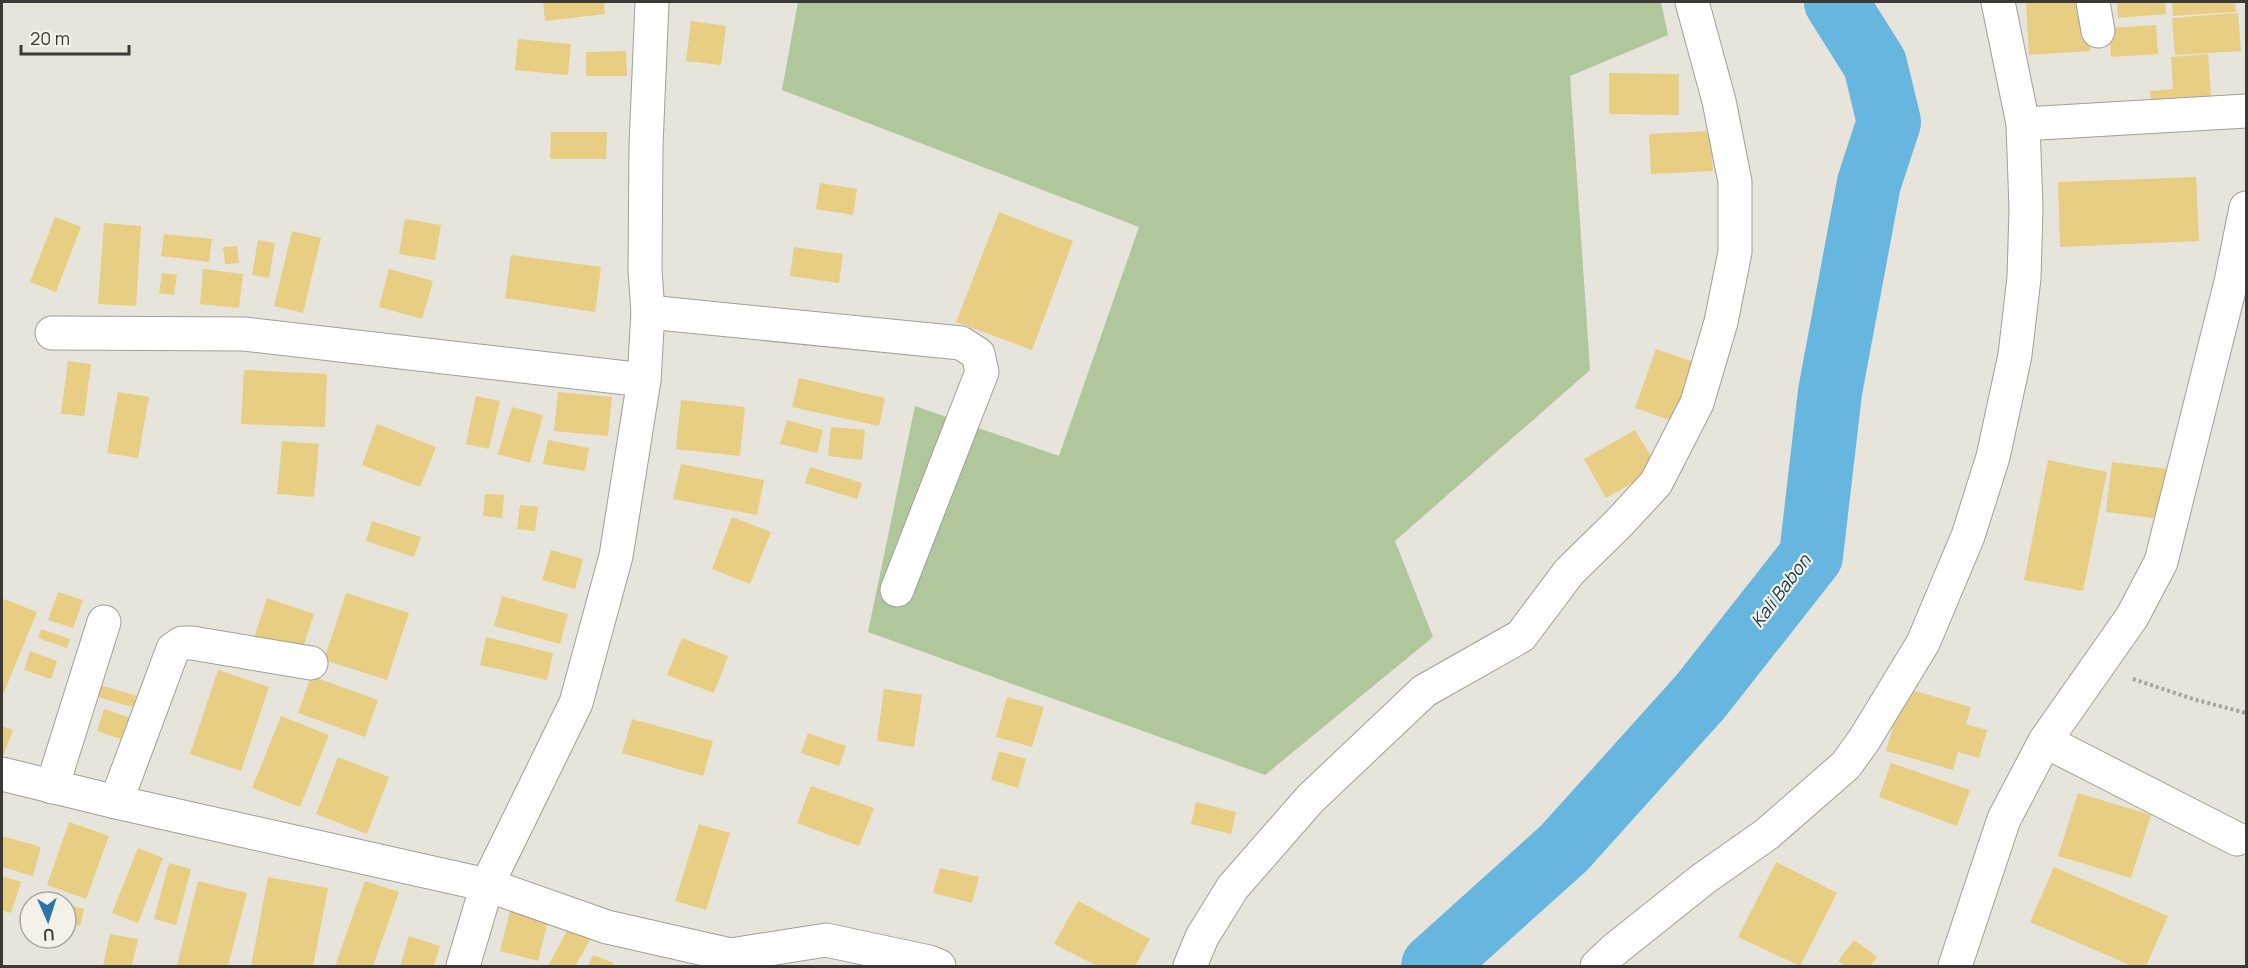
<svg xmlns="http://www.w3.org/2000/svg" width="2248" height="968" viewBox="0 0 2248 968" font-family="Manrope,sans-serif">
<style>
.green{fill:#afc79a}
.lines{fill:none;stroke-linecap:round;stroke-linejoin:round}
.river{stroke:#67b6e0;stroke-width:64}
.building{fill:#e7ce83}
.street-casing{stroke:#a19f97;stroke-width:35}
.path{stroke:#a6a39d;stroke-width:4;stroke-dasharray:3 3;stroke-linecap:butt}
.street{stroke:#fff;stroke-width:33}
.labels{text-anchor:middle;stroke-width:4.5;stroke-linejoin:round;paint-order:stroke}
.water-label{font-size:18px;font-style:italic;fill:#123648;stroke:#f4f1e9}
</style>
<rect width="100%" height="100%" fill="#e7e4dc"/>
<path class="green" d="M798 2H1661L1668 35 1570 76 1590 370 1395 541 1433 637 1265 775 868 632 915 406 1059 456 1139 227 782 90Z"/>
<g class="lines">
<path class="river" d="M1433 966 1564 848 1700 697 1811 556 1830 392 1869 183 1889 122 1875 64 1836 2"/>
</g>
<g class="building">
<path d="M543 2H604L605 14 545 21Z"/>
<path d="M2026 2H2087L2090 51 2029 55Z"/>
<path d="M2117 2H2165L2166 14 2118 18Z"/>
<path d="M2172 2H2235L2236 12 2173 16Z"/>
<path d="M2238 13 2241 51 2175 55 2172 18Z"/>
<path d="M691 21 726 26 721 65 686 61Z"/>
<path d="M2156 25 2158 54 2111 57 2109 28Z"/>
<path d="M518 39 571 44 568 75 515 70Z"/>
<path d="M626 51 627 76H586V52Z"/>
<path d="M2208 54 2212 109 2152 113 2150 91 2173 89 2171 57Z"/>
<path d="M1609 73 1679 74V115L1609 114Z"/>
<path d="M1711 131 1713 171 1651 174 1649 134Z"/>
<path d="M551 132H607L606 159H550Z"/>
<path d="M2196 177 2199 241 2060 247 2058 182Z"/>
<path d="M820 183 857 189 853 215 816 209Z"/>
<path d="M999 212 1073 241 1032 350 956 322Z"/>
<path d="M55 217 81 227 56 292 30 282Z"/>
<path d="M405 219 441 225 435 260 399 254Z"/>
<path d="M104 223 141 226 136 306 98 304Z"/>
<path d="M292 231 321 238 303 313 274 306Z"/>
<path d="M164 234 212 239 209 262 161 256Z"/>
<path d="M258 240 275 243 269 278 252 275Z"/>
<path d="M237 246 239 263 225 264 223 247Z"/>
<path d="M794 247 843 254 839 283 790 276Z"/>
<path d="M511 255 601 267 595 312 505 298Z"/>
<path d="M203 269 243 274 239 308 200 304Z"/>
<path d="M389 269 433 281 422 319 379 307Z"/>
<path d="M162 273 177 275 174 295 159 293Z"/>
<path d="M1656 349 1705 366 1685 425 1635 408Z"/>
<path d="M68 361 91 364 84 416 61 414Z"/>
<path d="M244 370 327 374 325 427 241 424Z"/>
<path d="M799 378 885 398 879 426 792 407Z"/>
<path d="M118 392 149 397 138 458 107 453Z"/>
<path d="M558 392 612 397 608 436 554 431Z"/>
<path d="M476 396 500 401 489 449 466 444Z"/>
<path d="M681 400 745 407 740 456 676 449Z"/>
<path d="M512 407 543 415 530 463 498 454Z"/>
<path d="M787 420 823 430 817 453 780 444Z"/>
<path d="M377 424 436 447 420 487 362 465Z"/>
<path d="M831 427 865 430 862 460 828 456Z"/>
<path d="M1635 430 1658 468 1606 498 1584 459Z"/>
<path d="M548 440 589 448 585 471 543 464Z"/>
<path d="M282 441 319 444 314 497 277 494Z"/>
<path d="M2048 460 2107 472 2083 591 2024 580Z"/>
<path d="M2112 462 2168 469 2161 519 2106 512Z"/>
<path d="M681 464 764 480 757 515 673 499Z"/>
<path d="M810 467 862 483 857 499 805 483Z"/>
<path d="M485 494 504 495 502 518 483 516Z"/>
<path d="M520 505 538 507 535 531 517 529Z"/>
<path d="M732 517 771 532 750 584 712 569Z"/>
<path d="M372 521 421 537 414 557 366 541Z"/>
<path d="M551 550 583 559 575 589 542 580Z"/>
<path d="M58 592 83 600 73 628 48 620Z"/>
<path d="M346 593 409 613 387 680 324 660Z"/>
<path d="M502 596 568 614 560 644 494 626Z"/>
<path d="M267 598 314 614 301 653 254 638Z"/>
<path d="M4 599 37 612 2 697V606Z"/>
<path d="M41 629 70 639 67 648 38 638Z"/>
<path d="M486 637 553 653 547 680 480 665Z"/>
<path d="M682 638 728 656 714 693 667 675Z"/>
<path d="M30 651 57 661 51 679 24 670Z"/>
<path d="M218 670 269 687 241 771 190 754Z"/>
<path d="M311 676 378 700 365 737 298 713Z"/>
<path d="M100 685 137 696 133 707 97 697Z"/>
<path d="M1904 688 1971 707 1966 724 1987 730 1979 758 1958 752 1953 770 1886 751Z"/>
<path d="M884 689 922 695 914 747 877 741Z"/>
<path d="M1007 697 1044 707 1032 747 996 737Z"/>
<path d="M104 709 134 719 127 741 97 731Z"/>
<path d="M281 716 329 735 300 807 252 788Z"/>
<path d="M632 719 713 741 703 776 622 753Z"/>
<path d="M2 726 13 730 2 759Z"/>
<path d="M808 733 846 746 839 766 801 753Z"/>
<path d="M999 751 1026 759 1018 788 991 780Z"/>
<path d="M338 757 389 777 367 834 316 814Z"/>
<path d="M1891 763 1970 790 1957 826 1879 797Z"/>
<path d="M811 786 874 808 859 846 797 823Z"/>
<path d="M2078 793 2151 815 2131 878 2058 856Z"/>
<path d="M1196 802 1236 812 1231 834 1191 824Z"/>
<path d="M69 822 109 836 86 899 47 885Z"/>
<path d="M699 824 730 833 706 910 675 901Z"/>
<path d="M2 836 41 847 33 876 2 867Z"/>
<path d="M138 848 163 858 138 923 112 913Z"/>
<path d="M1776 862 1837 893 1800 966 1738 937Z"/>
<path d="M169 863 191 869 176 925 154 919Z"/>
<path d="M2054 867 2168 916 2146 966H2132L2030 922Z"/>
<path d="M940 868 979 877 972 903 933 893Z"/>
<path d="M2 876 21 882 11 913 2 910Z"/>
<path d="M268 877 328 888 313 966H251Z"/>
<path d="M198 881 247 893 228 966H177Z"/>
<path d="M365 881 399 892 373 966H335Z"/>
<path d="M1078 901 1150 939 1135 966H1097L1054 944Z"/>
<path d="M66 904 84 909 80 926 66 922Z"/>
<path d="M510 911 548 921 538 961 500 951Z"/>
<path d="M569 927 591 938 575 966H548Z"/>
<path d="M110 934 138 939 132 966H103Z"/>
<path d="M409 936 440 946 434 966H400Z"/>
<path d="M1854 940 1877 957 1870 966H1845L1838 961Z"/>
<path d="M593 955 614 963 613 966H588Z"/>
</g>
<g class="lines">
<g class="street-casing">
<g id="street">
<path d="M2093 2 2098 31"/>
<path d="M2023 124 2246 111"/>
<path d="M648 312 961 343 978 354 982 372 897 590"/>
<path d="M52 333 244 334 644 380"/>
<path d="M2045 741 2237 839"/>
<path d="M2 774 116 802 487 885 607 927 731 955 826 940 929 962 939 966"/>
<path d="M52 787 104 622"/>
<path d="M116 802 173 649 182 643H192L311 663"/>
<path d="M463 966 487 885 576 703 616 556 644 380 648 312 645 271 646 146 652 2"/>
<path d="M1190 966 1202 937 1233 887 1310 799 1424 691 1521 636 1569 572 1619 523 1656 483 1697 403 1721 322 1735 252V182L1719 101 1692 2"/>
<path d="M1597 966 1614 950 1703 879 1767 834 1846 765 1864 740 1923 643 1968 536 1993 457 2015 355 2024 278 2026 209 2023 124 1998 2"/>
<path d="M1955 966 2004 819 2045 741 2132 617 2161 562 2231 282 2246 208"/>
</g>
</g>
<path class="path" d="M2133 679 2193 699 2246 713"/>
<use href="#street" class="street"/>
</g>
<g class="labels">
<g class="water-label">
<text transform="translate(1781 591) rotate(-53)" y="6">Kali Babon</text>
</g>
</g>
<rect width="2248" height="968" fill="none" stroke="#3a3935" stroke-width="6"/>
<g transform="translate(48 920) rotate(177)"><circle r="28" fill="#f4f1e9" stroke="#aaa7a1" stroke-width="1.5"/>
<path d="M0-4.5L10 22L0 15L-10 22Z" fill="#2c75a8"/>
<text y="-9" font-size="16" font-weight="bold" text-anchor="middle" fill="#3a3935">U</text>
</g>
<path d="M21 45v9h108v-9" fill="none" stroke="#3a3935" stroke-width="3"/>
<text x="30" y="45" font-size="18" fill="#3a3935" stroke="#f4f1e9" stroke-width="4.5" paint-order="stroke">20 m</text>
</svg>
